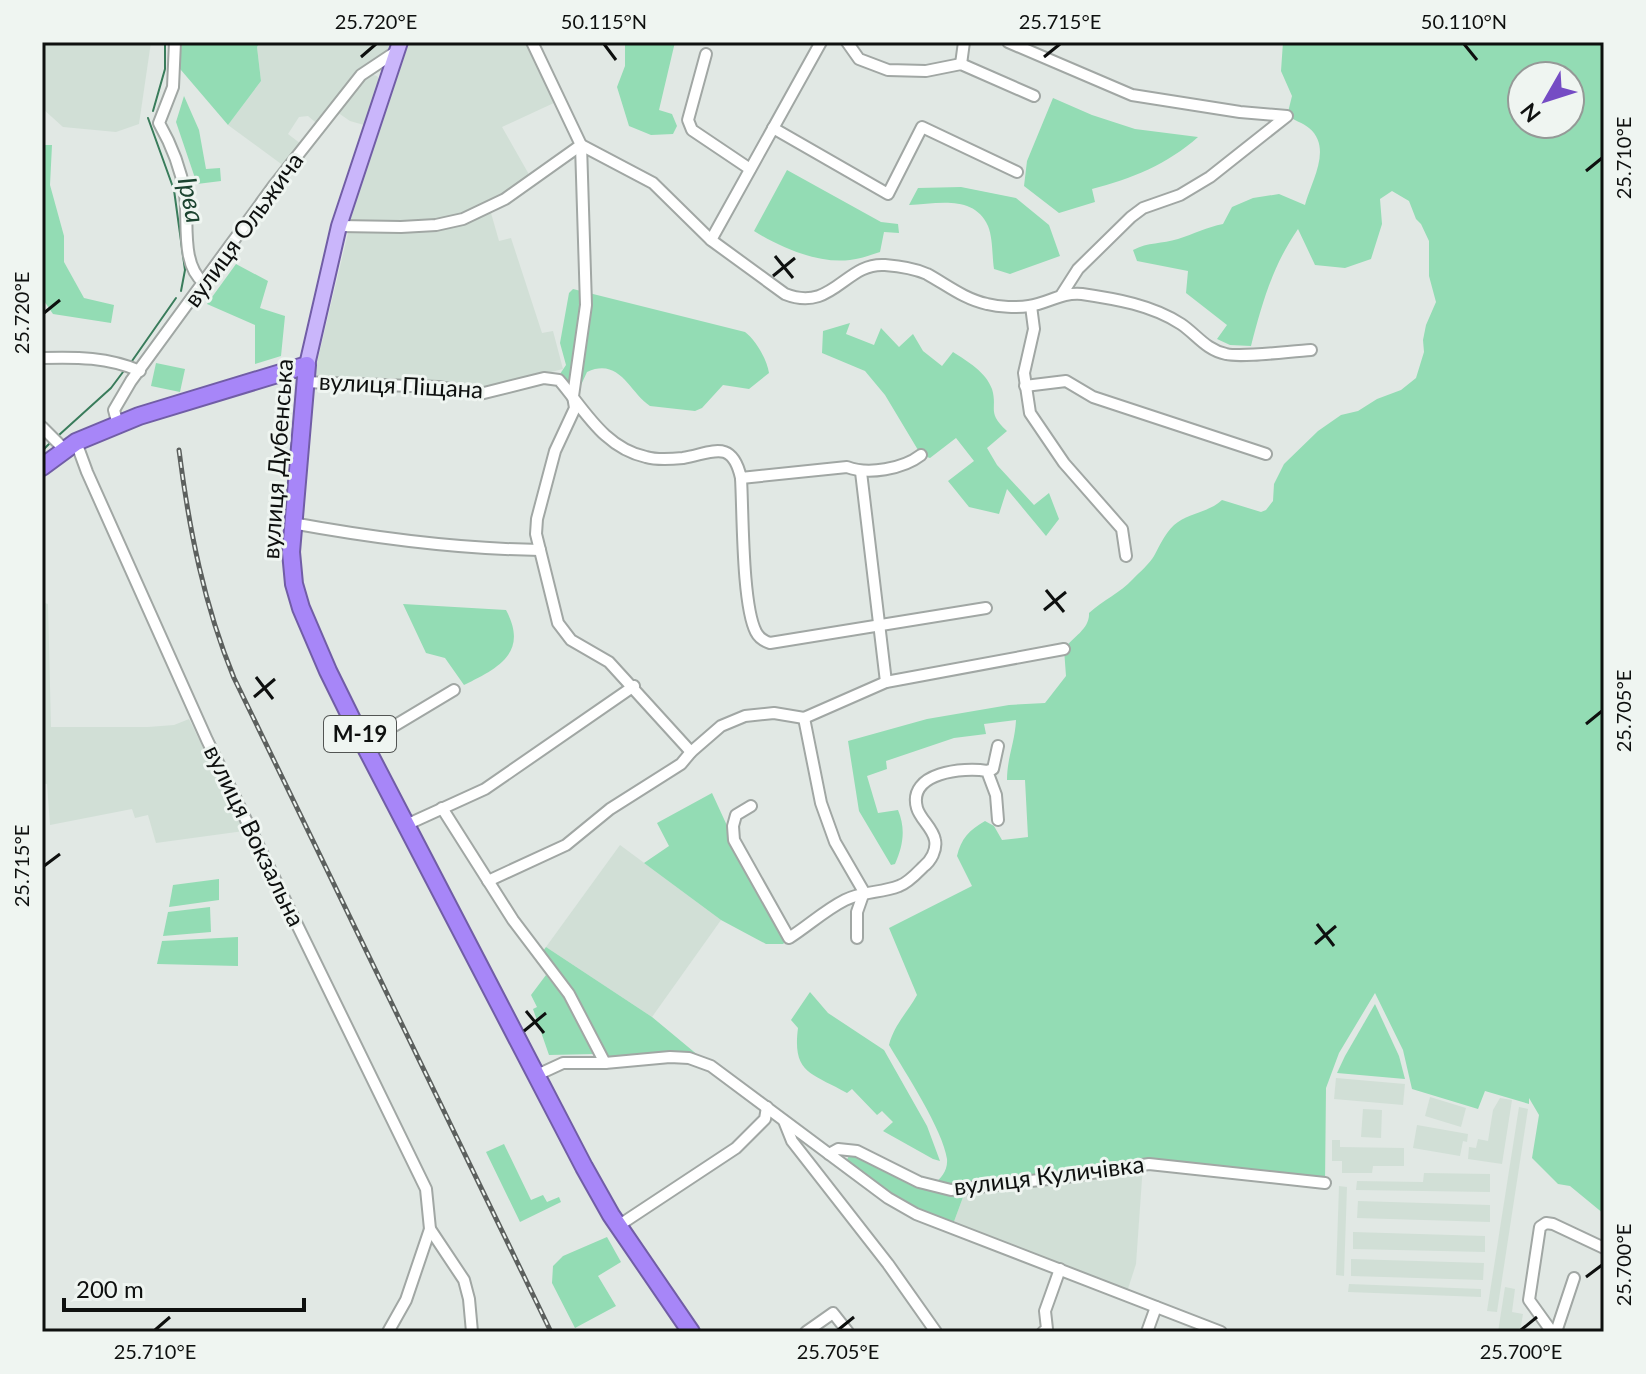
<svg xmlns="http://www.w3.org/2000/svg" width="1646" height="1374" viewBox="0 0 1646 1374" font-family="Lato,sans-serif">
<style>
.built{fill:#d1dfd6}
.green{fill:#93dcb4;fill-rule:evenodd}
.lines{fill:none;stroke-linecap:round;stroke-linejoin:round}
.stream{stroke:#397c5b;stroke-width:2}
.minor-casing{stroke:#a1a7a4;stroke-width:14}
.major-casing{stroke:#715da6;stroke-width:18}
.highway-casing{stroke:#715da6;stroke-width:20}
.minor{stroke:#fff;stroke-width:10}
.major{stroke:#cab6fb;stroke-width:14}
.highway{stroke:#a786f8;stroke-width:16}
.rail-casing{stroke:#5c605e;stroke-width:5}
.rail{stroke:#eff5f1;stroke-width:2;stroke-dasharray:6;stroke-linecap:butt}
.ticks{fill:none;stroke:#0e100f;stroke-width:3}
.labels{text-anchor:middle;stroke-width:6;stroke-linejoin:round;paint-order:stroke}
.shield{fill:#eff5f1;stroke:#525553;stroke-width:2}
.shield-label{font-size:22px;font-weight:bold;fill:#0e100f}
.street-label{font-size:24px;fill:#0e100f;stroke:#eff5f1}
.water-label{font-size:26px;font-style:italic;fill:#1b432f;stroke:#eff5f1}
.neatline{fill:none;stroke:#0e100f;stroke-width:3}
.ticks-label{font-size:20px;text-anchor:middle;fill:#0e100f}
</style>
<rect width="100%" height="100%" fill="#e1e8e4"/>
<g class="built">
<path d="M42 42H151L139 124 116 132 63 127 42 108Z"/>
<path d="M260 42H400L367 73 377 76 383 85 407 42H528L534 60 556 102 502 127 531 178 476 209 437 220 346 228 371 127 350 121 334 110 321 127 308 116 299 117 288 134 305 147 288 169 228 125 261 81 257 47Z"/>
<path d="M491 213 499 241 511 238 542 333 553 331 563 369 480 390 438 383 314 375 348 233 422 231 467 223Z"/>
<path d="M42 602 48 604 51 727H148L174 725 189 719 244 831 156 843 148 815 135 818 132 809 50 825 47 784 42 783Z"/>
<path d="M620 845 721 920 652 1017 546 947Z"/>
<path d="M1336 1078 1405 1084 1403 1105 1334 1099Z"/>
<path d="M1430 1097 1466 1108 1461 1127 1425 1116Z"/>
<path d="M1500 1098 1512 1100 1502 1164 1468 1159 1469 1147 1476 1148 1478 1139 1488 1141 1493 1110Z"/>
<path d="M1519 1107 1528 1109 1497 1312 1487 1311Z"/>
<path d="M1363 1109 1382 1110 1381 1138 1361 1137Z"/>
<path d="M1417 1125 1468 1134 1467 1142 1463 1141 1460 1156 1413 1148Z"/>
<path d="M1332 1140H1340V1147L1404 1148V1166H1373L1372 1173H1342V1161H1332Z"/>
<path d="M1143 1165 1136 1264 1126 1295 952 1227 966 1189Z"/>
<path d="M1424 1173 1490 1174V1192L1356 1190 1357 1181 1423 1182Z"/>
<path d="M1339 1186 1347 1187 1344 1276 1336 1275Z"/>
<path d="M1358 1201 1490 1205V1222L1357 1218Z"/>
<path d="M1353 1232 1485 1236V1252L1353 1249Z"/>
<path d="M1351 1259 1484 1263 1483 1280 1351 1276Z"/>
<path d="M1349 1284 1481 1289V1297L1348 1292Z"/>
<path d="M1505 1287 1515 1289 1512 1312 1523 1314 1520 1332H1498Z"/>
</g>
<g class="green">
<path d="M175 42H260L257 47 261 81 228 125 175 63Z"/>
<path d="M625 42H675L659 110 672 114 677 126 673 134 651 135 629 126 617 87 625 66Z"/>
<path d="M1283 42H1604V1214L1570 1186 1558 1184 1532 1158 1539 1115 1529 1098V1104L1485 1091 1478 1109 1412 1089 1403 1050 1375 993 1339 1053 1326 1088 1325 1183 1149 1164 966 1189 952 1227 916 1214 844 1165 850 1154 857 1151 933 1185C941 1178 948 1171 947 1159 943 1130 905 1072 889 1045 894 1025 907 1013 917 995L889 928 972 886 957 856C961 839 969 830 985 821L994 826 1002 840 1028 837 1025 780H1007C1007 758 1015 742 1016 720L984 724 986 734 954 738 886 761 887 769 867 776 878 813 898 810C906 829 903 846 895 864L891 865 859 811 848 741 927 719 1009 705 1045 703 1066 676 1064 649C1073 637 1090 629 1089 613 1103 600 1120 593 1133 579 1139 573 1150 563 1154 556 1160 545 1167 529 1178 522 1193 512 1209 512 1222 500L1261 512 1266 510 1273 501 1274 484 1284 464 1318 431 1341 415 1358 411 1377 399 1401 390 1416 378 1424 352 1423 340 1426 325 1436 302 1429 276V241L1421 224 1416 219 1409 201 1392 191 1380 199 1382 224 1371 259 1345 268 1315 265 1298 229C1273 265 1262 303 1251 346L1230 345 1217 339 1227 325 1186 293 1188 271 1137 261 1133 250C1148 242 1162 244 1178 239 1194 234 1207 227 1223 224L1232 207 1253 198 1279 194 1305 205C1311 182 1333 148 1309 128 1303 123 1294 120 1287 116L1292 96 1281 71ZM1522 76H1570V124H1522Z"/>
<path d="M184 96 199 130 206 169 220 168 221 181 197 184 176 122Z"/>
<path d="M1053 98 1092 115 1135 129 1198 137C1168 164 1131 179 1092 189L1095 202 1059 213 1024 186 1027 161Z"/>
<path d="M42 145H52L50 185 64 236V262L84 298 114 305 111 323 53 314 42 298Z"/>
<path d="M787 170 881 222 898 224 899 233 884 232 880 252C870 255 860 259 850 260 818 264 779 247 754 231Z"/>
<path d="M961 187 1016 198 1049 225 1060 256 1010 274 994 269C992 256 993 238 988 226 974 194 936 204 909 205L918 188Z"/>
<path d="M236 264 268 281 260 308 285 316 281 356 255 364V325L207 304Z"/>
<path d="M573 289 745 332C756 340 767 360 769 373L749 389 723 385 702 408 695 411 650 406C629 392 620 357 587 372L575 398 558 377 566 365 560 343 569 293Z"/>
<path d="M850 323 846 334 874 345 881 328 899 347 913 334 923 351 942 366 953 352C967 361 986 372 992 389 998 409 986 412 1007 431L987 448 997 465 1034 505 1049 493 1059 519 1046 536 1007 489 999 514 969 507 948 481 974 461 956 438 930 458 921 455 885 395 865 371 822 353 823 331Z"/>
<path d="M156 363 185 369 180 392 151 386Z"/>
<path d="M403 604 506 610C529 653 498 668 464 685L445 658 426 653Z"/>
<path d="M712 793 741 856 789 938 783 944H766L721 920 644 863 669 846 657 823Z"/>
<path d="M219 879V900L169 907 173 885Z"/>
<path d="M210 907 211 932 163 936 168 912Z"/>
<path d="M238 937V966L157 964 162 941Z"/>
<path d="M546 947 652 1017 711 1066 689 1058 605 1063 540 955Z"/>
<path d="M546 975 564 998 593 1054 549 1055 533 1009 537 1007 531 995Z"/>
<path d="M810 992 828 1013 884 1050 927 1126 940 1161 933 1159 883 1131 893 1122 882 1111 877 1115 852 1089 847 1093C812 1073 792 1074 798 1028L791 1020Z"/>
<path d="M1375 1004 1399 1056 1405 1079 1337 1073 1345 1056Z"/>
<path d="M504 1144 531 1200 543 1195 547 1202 559 1197 561 1202 520 1222 486 1152Z"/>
<path d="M607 1237 621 1262 598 1276 616 1306 575 1328 552 1283 553 1266 563 1256Z"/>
</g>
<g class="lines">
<g class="stream">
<path d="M153 111 165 69V42"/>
<path d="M148 118 174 190 185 270 181 291"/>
<path d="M132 361 176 298"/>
<path d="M59 435 111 388 123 372"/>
<path d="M42 451 52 441"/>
</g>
<g class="minor-casing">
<g id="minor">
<path d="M175 42 173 87 159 123C171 144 181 170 185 194 189 221 180 264 204 283"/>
<path d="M532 42 581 145 586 305 573 396 575 408 555 451 537 519 536 534 558 623 571 640 609 662 691 752"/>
<path d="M847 42 859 59 888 70 926 71 961 64 1034 96"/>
<path d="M1008 42 1132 95 1240 112 1287 116 1210 177 1180 195 1143 208 1131 217 1078 269 1062 294"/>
<path d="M706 54 688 120 692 130 750 169"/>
<path d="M961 64 964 42"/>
<path d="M773 128 888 194 922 127 1017 172"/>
<path d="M339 226 401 227 436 225 463 219 505 199 581 145 653 183 711 240 785 294C833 313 845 262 885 265 898 266 916 269 927 274 947 285 964 299 987 304 999 307 1017 308 1029 306 1049 303 1061 292 1082 294 1116 299 1152 305 1181 324 1196 334 1206 350 1226 354 1242 358 1291 351 1311 350"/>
<path d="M711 240 821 42"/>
<path d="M1031 306 1034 329 1024 373 1030 413 1064 463 1122 529 1126 556"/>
<path d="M42 358C77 357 108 357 140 371"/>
<path d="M304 382 438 387 480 394 544 378 559 380C584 409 604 448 646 457 656 460 673 459 683 458 712 453 732 438 741 478L847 467C868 475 903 469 921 455"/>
<path d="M1025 386 1066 381 1093 397 1266 454"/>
<path d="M118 425 114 410 131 381 275 184 361 75 397 51"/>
<path d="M42 427 65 450"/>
<path d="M76 442 87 472 207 740 426 1189 430 1229 464 1280 469 1299 472 1332"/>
<path d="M861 472 886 682"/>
<path d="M741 478C743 512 742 605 756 632 759 638 764 641 770 643L986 608"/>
<path d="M292 523C374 538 456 549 540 550"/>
<path d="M804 718 821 803 835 842 864 892"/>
<path d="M364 744 454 690"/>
<path d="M987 771 993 769 998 746"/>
<path d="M751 806 736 815 733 826 734 840 789 938C808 926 825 910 845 900 863 891 881 893 899 886 908 883 917 873 923 867 931 861 937 850 935 840 933 828 920 819 917 808 907 772 964 767 987 771L996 795 998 820"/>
<path d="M442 808 513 920 569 994 605 1063"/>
<path d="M406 825 485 789 634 686"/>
<path d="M488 881 566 845 610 809 681 764 691 752 721 726 745 716 774 713 804 718 886 682 1064 649"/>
<path d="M857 938V912L864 892"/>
<path d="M537 1075 563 1063H605L670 1057 689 1058 711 1066 888 1198 916 1214 1221 1332"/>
<path d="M784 1121 792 1141 888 1264 936 1332"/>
<path d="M829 1154 838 1149 857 1151 919 1182 951 1190 1066 1177 1149 1164 1325 1183"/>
<path d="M618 1226 736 1148 765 1119 767 1107"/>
<path d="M388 1332 406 1300 430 1229"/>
<path d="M806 1332 833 1313 848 1332"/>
<path d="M1043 1332 1047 1329 1045 1311 1060 1269"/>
<path d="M1147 1332 1156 1307"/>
<path d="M1552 1332 1529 1300 1540 1227 1546 1223 1553 1224 1604 1248"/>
<path d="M1556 1332 1574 1278"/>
</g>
</g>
<g class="major-casing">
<path id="major" d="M307 365 339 226 400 42"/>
</g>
<g class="highway-casing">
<path id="highway" d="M42 467 76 442 139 416 307 365 291 552 294 584 301 608 328 671 364 744 584 1167 611 1215 691 1332"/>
</g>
<use href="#minor" class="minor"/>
<use href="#major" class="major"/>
<use href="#highway" class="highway"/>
<g class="rail-casing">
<path id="rail" d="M179 450C189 529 204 605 234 678L551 1332"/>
</g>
<use href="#rail" class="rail"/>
</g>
<path class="ticks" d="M604 44 616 60M1464 44 1477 60M361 57 376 44M1044 57 1060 44M1586 171 1602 158M775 256 793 278M773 276 795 258M44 313 60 300M1046 590 1064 612M1044 610 1066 592M256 677 273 699M254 697 275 679M1586 724 1602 711M44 866 60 854M1317 924 1334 946M1315 944 1336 926M526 1011 544 1033M524 1031 546 1013M1586 1277 1602 1265M155 1330 170 1317M838 1330 854 1317M1521 1330 1537 1317"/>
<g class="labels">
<rect class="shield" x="324" y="716" width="72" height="36" rx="6"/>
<g class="shield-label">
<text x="360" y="742">М-19</text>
</g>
<g class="street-label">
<text transform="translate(244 230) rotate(-54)" y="8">вулиця Ольжича</text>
<text transform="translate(401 386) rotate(3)" y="8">вулиця Піщана</text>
<text transform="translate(278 459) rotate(-86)" y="8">вулиця Дубенська</text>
<text transform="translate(254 836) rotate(64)" y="8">вулиця Вокзальна</text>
<text transform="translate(1049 1176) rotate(-7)" y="8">вулиця Куличівка</text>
</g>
<g class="water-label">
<text transform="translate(191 200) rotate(78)" y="9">Ірва</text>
</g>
</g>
<rect width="1646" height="1374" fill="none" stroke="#eff5f1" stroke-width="88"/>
<g transform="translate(1546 100) rotate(231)"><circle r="38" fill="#eff5f1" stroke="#959997" stroke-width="2"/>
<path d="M0-6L14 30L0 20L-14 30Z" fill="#754cc4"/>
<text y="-12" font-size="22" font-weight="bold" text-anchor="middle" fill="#0e100f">N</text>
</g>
<path d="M64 1298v12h240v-12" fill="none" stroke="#0e100f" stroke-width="4"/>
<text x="76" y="1298" font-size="24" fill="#0e100f" stroke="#eff5f1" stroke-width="6" paint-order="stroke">200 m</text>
<rect x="44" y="44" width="1558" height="1286" class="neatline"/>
<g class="ticks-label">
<text x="376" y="29">25.720°E</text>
<text x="604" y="29">50.115°N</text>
<text x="1060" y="29">25.715°E</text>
<text x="1464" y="29">50.110°N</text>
<text transform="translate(1624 158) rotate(-90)" y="7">25.710°E</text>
<text transform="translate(22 313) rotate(-90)" y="7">25.720°E</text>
<text transform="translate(1624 711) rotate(-90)" y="7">25.705°E</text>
<text transform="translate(22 866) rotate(-90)" y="7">25.715°E</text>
<text transform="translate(1624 1265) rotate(-90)" y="7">25.700°E</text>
<text x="155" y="1359">25.710°E</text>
<text x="838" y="1359">25.705°E</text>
<text x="1521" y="1359">25.700°E</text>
</g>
</svg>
